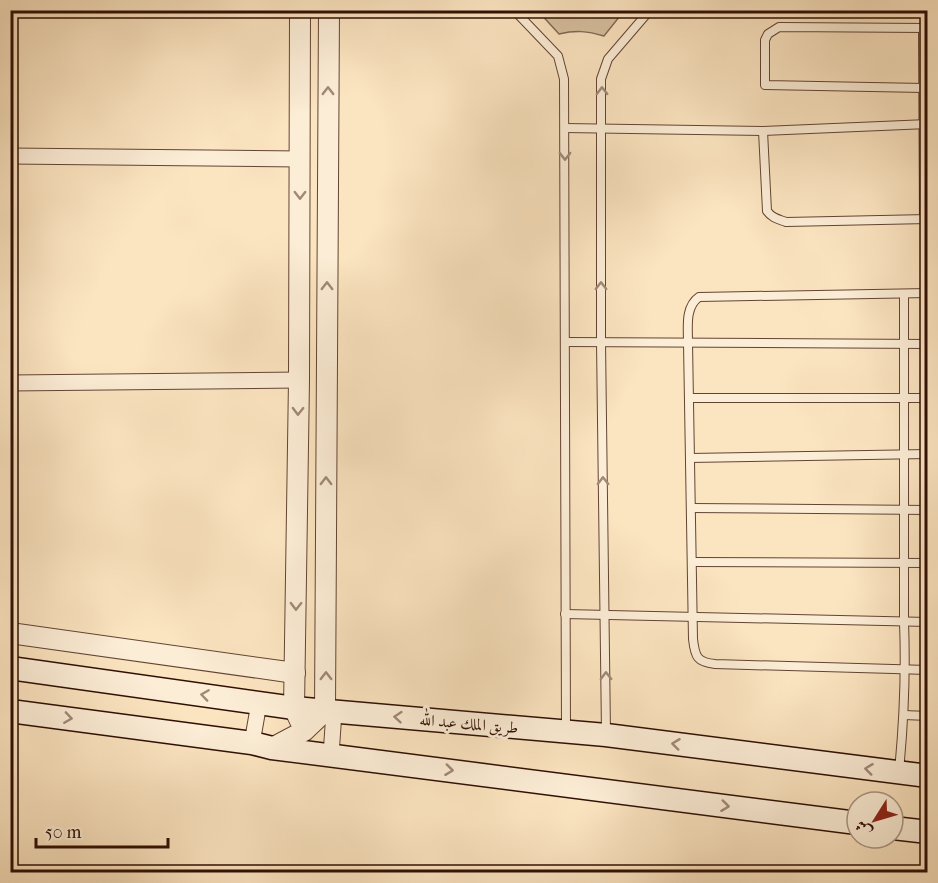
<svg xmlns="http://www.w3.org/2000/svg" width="938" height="883" viewBox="0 0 938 883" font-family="'IM FELL French Canon',Amiri,serif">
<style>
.green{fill:#d8c0a0;stroke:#846852;stroke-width:1.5}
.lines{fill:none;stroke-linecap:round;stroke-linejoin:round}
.service-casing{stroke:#634433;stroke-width:10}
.minor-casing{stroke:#634433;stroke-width:17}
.tertiary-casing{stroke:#634433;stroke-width:22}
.secondary-casing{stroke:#300f04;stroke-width:25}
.service{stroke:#fcedd6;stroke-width:8}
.minor{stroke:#fcedd6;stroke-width:15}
.tertiary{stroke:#fcedd6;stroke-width:20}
.secondary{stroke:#fcedd6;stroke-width:22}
.oneway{stroke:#a08978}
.labels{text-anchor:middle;stroke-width:6;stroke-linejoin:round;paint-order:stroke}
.street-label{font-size:16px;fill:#300f04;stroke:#fcedd6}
</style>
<rect width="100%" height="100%" fill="#fbe4c0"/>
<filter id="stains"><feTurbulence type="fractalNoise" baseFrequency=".00333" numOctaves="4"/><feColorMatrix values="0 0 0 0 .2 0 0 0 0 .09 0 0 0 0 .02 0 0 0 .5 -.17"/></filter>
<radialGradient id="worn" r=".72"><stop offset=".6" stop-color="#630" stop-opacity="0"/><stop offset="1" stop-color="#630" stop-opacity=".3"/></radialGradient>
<path class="green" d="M538 11H624L604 36C587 31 576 30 559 34Z"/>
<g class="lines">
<g class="service-casing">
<g id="service">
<path d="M514 10 558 56 564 79 566 729"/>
<path d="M923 28 924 219"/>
<path d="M924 88 765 85V40L768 34 779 27 928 28"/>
<path d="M565 128 763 131 928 124"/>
<path d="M763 131 767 211C772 218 778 219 786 222L928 219"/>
<path d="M928 293 699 297C685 307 688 326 688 343L693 639C695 657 697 662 715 664L928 670"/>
<path d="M565 342 928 344"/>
<path d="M689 398H928"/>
<path d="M690 458 928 454"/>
<path d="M691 508 928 510"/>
<path d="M692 562 928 563"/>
<path d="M565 614 928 622"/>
<path d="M904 715 928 716"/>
<path d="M606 733 601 342V79L608 59 650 10"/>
<path d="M899 771C904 720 906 673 904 622V294"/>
</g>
</g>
<g class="minor-casing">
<g id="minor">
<path d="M10 156 301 159"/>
<path d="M10 383 299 380"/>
<path d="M252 743 259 703"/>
<path d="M331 755 334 712"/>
</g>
</g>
<g class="tertiary-casing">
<g id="tertiary">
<path d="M10 633 295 673"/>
<path d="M300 721 294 708 299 380 300 10"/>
<path d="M272 748 304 731 325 711 329 10"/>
</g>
</g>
<g class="secondary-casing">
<g id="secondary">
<path d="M10 668 294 708 606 735 928 776"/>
<path d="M10 711 252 743 272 748 857 823"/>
<path d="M893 828 928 832"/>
</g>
</g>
<use href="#service" class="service"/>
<use href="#minor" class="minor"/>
<use href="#tertiary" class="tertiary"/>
<use href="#secondary" class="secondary"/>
</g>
<defs><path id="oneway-chevron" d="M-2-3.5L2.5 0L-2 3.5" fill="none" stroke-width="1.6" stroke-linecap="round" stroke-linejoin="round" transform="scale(1.5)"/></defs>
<g class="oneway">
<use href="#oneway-chevron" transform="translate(328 91) rotate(-90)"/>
<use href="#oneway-chevron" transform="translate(602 91) rotate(-91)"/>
<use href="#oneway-chevron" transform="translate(565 156) rotate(90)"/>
<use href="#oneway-chevron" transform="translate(300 195) rotate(90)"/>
<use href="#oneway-chevron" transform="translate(327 286) rotate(-90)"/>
<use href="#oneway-chevron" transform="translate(601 286) rotate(-90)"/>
<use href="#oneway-chevron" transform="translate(298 411) rotate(91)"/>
<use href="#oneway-chevron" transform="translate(326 481) rotate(-90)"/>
<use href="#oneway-chevron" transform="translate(603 481) rotate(-91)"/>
<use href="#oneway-chevron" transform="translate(296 606) rotate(91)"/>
<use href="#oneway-chevron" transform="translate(326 676) rotate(-90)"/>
<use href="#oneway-chevron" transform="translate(606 676) rotate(-91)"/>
<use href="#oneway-chevron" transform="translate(205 695) rotate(-172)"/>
<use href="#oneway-chevron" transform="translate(398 717) rotate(-175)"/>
<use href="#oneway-chevron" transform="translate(68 718) rotate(8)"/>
<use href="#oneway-chevron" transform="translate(676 744) rotate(-173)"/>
<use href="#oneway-chevron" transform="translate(869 769) rotate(-173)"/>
<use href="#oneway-chevron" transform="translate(449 770) rotate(7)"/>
<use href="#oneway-chevron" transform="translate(725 806) rotate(7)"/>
</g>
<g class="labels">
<g class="street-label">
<text transform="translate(469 723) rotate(5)" y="6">طريق الملك عبد الله</text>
</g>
</g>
<rect width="938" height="883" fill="none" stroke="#fbe4c0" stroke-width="36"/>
<rect x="12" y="12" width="914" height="859" fill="none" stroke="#300f04" stroke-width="3"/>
<rect x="18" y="18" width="902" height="847" fill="none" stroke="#300f04" stroke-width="1.5"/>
<g transform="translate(875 820) rotate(233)"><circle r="28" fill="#fcedd6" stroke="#aa9482" stroke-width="1.5"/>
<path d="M0-4.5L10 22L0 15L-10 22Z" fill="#8f2418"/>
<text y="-9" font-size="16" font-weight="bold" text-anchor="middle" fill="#300f04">ش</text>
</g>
<path d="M36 838v9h132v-9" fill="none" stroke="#300f04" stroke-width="3"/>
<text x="45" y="838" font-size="18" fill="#300f04" stroke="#fcedd6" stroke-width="4.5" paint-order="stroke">50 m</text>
<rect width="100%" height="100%" filter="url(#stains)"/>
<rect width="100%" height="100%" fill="url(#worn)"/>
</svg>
